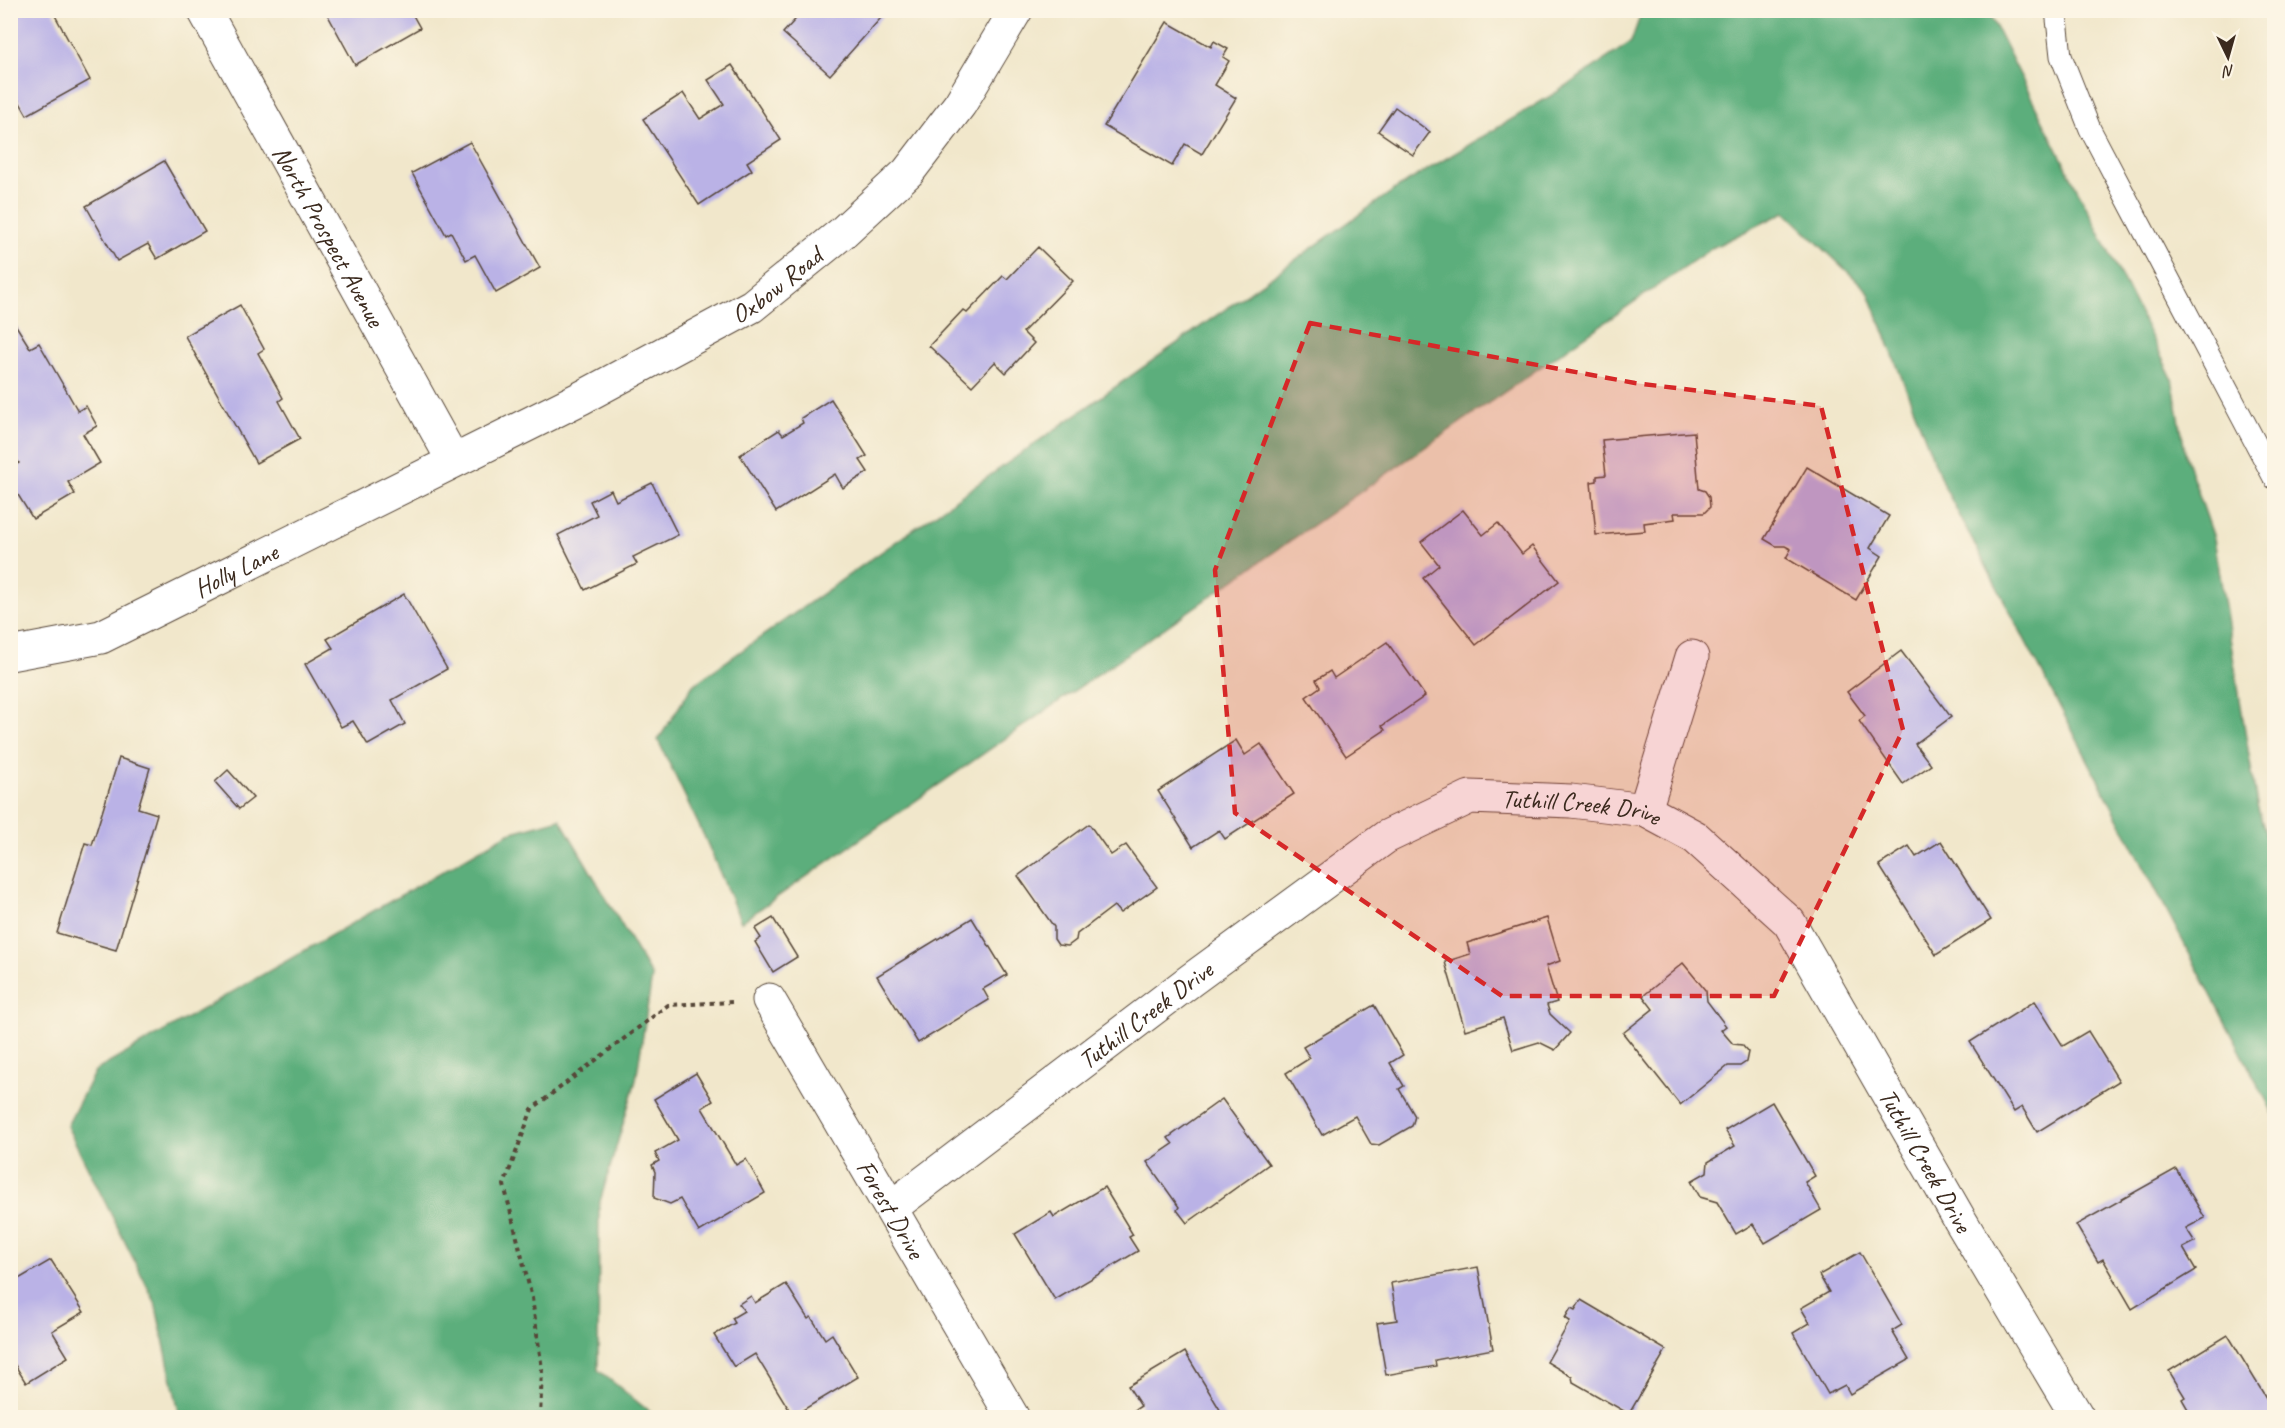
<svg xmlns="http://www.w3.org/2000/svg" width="2285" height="1428" viewBox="0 0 2285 1428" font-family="Caveat,sans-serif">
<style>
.forest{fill:#5cae7b;stroke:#4c6c4c;stroke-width:1.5}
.building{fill:#bab2e6}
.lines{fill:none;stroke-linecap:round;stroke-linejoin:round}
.lane-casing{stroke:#564638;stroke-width:23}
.street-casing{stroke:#564638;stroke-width:35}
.path{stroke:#564638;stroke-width:4;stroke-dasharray:4.5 4.5;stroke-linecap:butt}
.lane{stroke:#fff;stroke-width:21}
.street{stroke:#fff;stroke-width:33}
.marked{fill:#d62828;fill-opacity:0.2;stroke:#d62828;stroke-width:4.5;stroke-dasharray:12 8;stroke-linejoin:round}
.labels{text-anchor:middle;stroke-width:4.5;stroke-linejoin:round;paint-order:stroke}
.street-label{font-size:26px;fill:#3b2a1e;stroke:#fcf5e5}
</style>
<rect width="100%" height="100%" fill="#fcf5e5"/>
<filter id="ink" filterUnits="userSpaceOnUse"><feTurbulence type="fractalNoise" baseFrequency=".0167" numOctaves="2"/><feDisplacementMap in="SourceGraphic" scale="12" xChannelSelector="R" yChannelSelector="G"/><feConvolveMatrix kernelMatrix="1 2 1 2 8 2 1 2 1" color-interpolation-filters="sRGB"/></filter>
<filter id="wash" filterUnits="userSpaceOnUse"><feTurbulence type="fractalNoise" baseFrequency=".008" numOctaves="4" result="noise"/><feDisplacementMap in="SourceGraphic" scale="24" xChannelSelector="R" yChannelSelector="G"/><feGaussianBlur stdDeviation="1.35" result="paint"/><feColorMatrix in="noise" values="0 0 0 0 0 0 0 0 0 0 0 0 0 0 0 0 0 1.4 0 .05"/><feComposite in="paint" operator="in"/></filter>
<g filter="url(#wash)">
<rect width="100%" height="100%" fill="#f1e7cb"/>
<g class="forest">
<path d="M1642 11H1988L2172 378 2186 457 2214 538 2257 805 2274 863V1115L1943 484 1868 291 1785 212 1712 248 741 922 705 838 658 740 693 685 1397 188 1557 92 1631 42Z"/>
<path d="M560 819 652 977 636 1080 599 1205 598 1370 656 1417H180L155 1302 67 1126 95 1071 509 833Z"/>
</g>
<g id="blocks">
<g class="building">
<path d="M10 10H52L90 80 27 115 10 85Z"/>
<path d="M325 10H410L420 28 355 65Z"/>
<path d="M804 10H888L830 75 783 33Z"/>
<path d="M1167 22 1211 47 1214 41 1228 49 1223 57 1229 61 1215 85 1236 98 1202 154 1185 144 1172 166 1104 126Z"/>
<path d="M732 65 781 140 747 162 752 170 699 205 643 119 683 93 700 119 724 104 708 80Z"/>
<path d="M1395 107 1430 132 1413 155 1378 131Z"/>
<path d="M470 142 540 268 496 293 475 255 466 260 451 232 446 235 412 173Z"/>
<path d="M164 161 205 231 157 259 148 244 117 261 86 206Z"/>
<path d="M1038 247 1073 281 1023 332 1034 343 1006 373 995 362 972 386 929 346 963 310 967 313 1003 276 1007 279Z"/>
<path d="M240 305 264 349 258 353 283 398 279 401 300 439 256 463 185 336Z"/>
<path d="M10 316 30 348 39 343 78 411 86 406 97 426 83 434 100 463 68 482 75 494 33 519 10 482V468L19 463 10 449 13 446 10 441Z"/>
<path d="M831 399 867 456 860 460 868 472 843 488 835 474 776 512 740 455 779 430 783 435 803 423 801 418Z"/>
<path d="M1694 432 1699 489 1705 491 1709 497 1710 507 1704 513H1674L1675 519 1644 523 1645 531 1596 535 1591 482 1597 481V476L1606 475 1602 440Z"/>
<path d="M1807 467 1889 516 1870 548 1882 556 1856 600 1786 558 1791 549 1785 546H1776L1764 539Z"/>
<path d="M652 483 678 535 633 557 637 564 585 590 558 535 597 515 590 501 611 490 616 501Z"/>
<path d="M1463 510 1483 535 1498 523 1522 554 1532 546 1559 581 1476 645 1423 578 1439 565 1421 542Z"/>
<path d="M404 594 447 669 392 700 405 724 368 745 353 721 341 727 305 664 333 648 327 639Z"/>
<path d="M1387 642 1425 696 1382 726 1385 730 1346 756 1306 697 1320 687 1316 680 1330 671 1334 678Z"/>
<path d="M1901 651 1951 717 1915 744 1931 765 1903 784 1859 721 1865 716 1847 692Z"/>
<path d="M1236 740 1245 755 1261 744 1294 794 1225 839 1219 830 1193 847 1158 791Z"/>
<path d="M119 758 150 768 138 808 157 814 116 950 57 933 85 843 92 845Z"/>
<path d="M228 770 253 798 239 809 215 782Z"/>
<path d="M1089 824 1111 855 1126 845 1157 887 1120 913 1114 906 1077 934 1076 940 1068 946 1058 945 1054 939V927L1018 876Z"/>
<path d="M1941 841 1991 920 1936 955 1879 865 1909 846 1916 857Z"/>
<path d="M773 918 797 957 773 972 755 942 761 938 755 929Z"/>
<path d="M972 918 1007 975 983 989 989 1000 918 1043 877 976Z"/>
<path d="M1547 918 1560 961 1546 966 1557 1002 1547 1005 1550 1014 1570 1033 1555 1050 1539 1042 1513 1050 1503 1018 1465 1030 1445 962 1470 954 1467 943Z"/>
<path d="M1683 963 1706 991 1707 1001 1726 1026 1721 1030 1733 1044 1742 1045 1748 1052 1746 1062 1740 1066H1728L1680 1105 1623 1033 1653 1009 1643 996Z"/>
<path d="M2035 1001 2063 1046 2088 1031 2119 1081 2037 1132 2022 1107 2014 1112 1970 1042Z"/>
<path d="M1374 1005 1403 1055 1390 1063 1404 1086 1399 1089 1415 1116 1412 1126 1379 1145 1371 1144 1355 1116 1322 1135 1286 1073 1310 1058 1303 1047Z"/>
<path d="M696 1073 713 1101 702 1108 736 1165 746 1159 765 1193 699 1232 680 1199 670 1204 654 1198 655 1172 652 1165 659 1161 655 1153 678 1140 654 1099Z"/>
<path d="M1222 1099 1269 1164 1187 1223 1177 1210 1179 1207 1147 1162 1173 1144 1168 1138Z"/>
<path d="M1772 1102 1815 1176 1805 1182 1821 1210 1765 1243 1753 1224 1736 1234 1717 1202 1700 1197 1691 1181 1707 1172 1708 1162 1735 1146 1725 1130Z"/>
<path d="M2176 1169 2205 1218 2186 1228 2195 1242 2183 1248 2196 1270 2132 1309 2103 1259 2098 1262 2076 1225Z"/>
<path d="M1104 1187 1133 1235 1129 1237 1138 1251 1055 1300 1015 1234 1051 1212 1054 1217Z"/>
<path d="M1860 1252 1902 1325 1892 1331 1909 1360 1850 1394 1845 1385 1828 1394 1793 1333 1810 1323 1801 1308 1829 1292 1819 1275Z"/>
<path d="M51 1260 84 1312 52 1331 68 1357 26 1383 10 1357V1284Z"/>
<path d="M1478 1267 1493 1349 1435 1360 1436 1366 1386 1375 1377 1323 1397 1320 1391 1283Z"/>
<path d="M786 1284 808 1319 811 1317 825 1339 832 1334 858 1377 793 1416 755 1354 734 1367 714 1335 735 1323 732 1318 744 1311 739 1304 751 1296 755 1303Z"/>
<path d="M1581 1300 1666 1350 1629 1414 1573 1382 1572 1377 1547 1362 1570 1321 1565 1318 1571 1308 1575 1310Z"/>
<path d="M2228 1335 2274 1411V1418H2193L2182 1399 2185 1397 2169 1371Z"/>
<path d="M1185 1352 1225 1418H1132L1130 1413 1141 1406 1128 1386Z"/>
</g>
</g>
</g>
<g filter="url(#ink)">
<use href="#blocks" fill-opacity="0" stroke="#564638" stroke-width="1.5"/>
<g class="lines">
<g class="lane-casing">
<path id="lane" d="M2056 10 2061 56 2090 129 2274 478"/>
</g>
<g class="street-casing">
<g id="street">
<path id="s1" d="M204 10 453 460"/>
<path id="s2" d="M10 654 101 637 581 398 752 306 842 233 908 172 960 104 1016 10"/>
<path d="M1645 810 1692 657"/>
<path id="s3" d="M769 1000 1013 1418"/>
<path id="s4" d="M892 1207 1191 980 1386 837 1470 797 1571 801 1645 810 1695 837 1789 922 1960 1220 2078 1418"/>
</g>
</g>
<path class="path" d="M540 1418 542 1369 532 1298 504 1185 532 1109 668 1005 732 1002"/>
<use href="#lane" class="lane"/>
<use href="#street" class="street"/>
</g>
</g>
<path class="marked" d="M1310 323 1635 383 1821 406 1903 730 1774 996H1502L1235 813 1215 570Z"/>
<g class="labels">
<g class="street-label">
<text dy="9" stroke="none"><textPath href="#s1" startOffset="258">North Prospect Avenue</textPath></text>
<text dy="9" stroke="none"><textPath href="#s2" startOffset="855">Oxbow Road</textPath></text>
<text dy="9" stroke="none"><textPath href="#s2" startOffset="243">Holly Lane</textPath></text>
<text dy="9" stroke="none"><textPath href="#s4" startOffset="822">Tuthill Creek Drive</textPath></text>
<text dy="9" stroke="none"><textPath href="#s4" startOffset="318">Tuthill Creek Drive</textPath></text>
<text dy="9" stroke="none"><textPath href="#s4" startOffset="1344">Tuthill Creek Drive</textPath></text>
<text dy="9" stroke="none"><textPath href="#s3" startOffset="242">Forest Drive</textPath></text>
</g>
</g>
<rect width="2285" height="1428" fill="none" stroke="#fcf5e5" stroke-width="36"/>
<g transform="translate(2228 57) rotate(175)" stroke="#fcf5e5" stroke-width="4.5" paint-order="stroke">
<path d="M0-4.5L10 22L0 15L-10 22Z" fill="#3b2a1e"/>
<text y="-9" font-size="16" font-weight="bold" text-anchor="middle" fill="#3b2a1e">N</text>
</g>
</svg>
